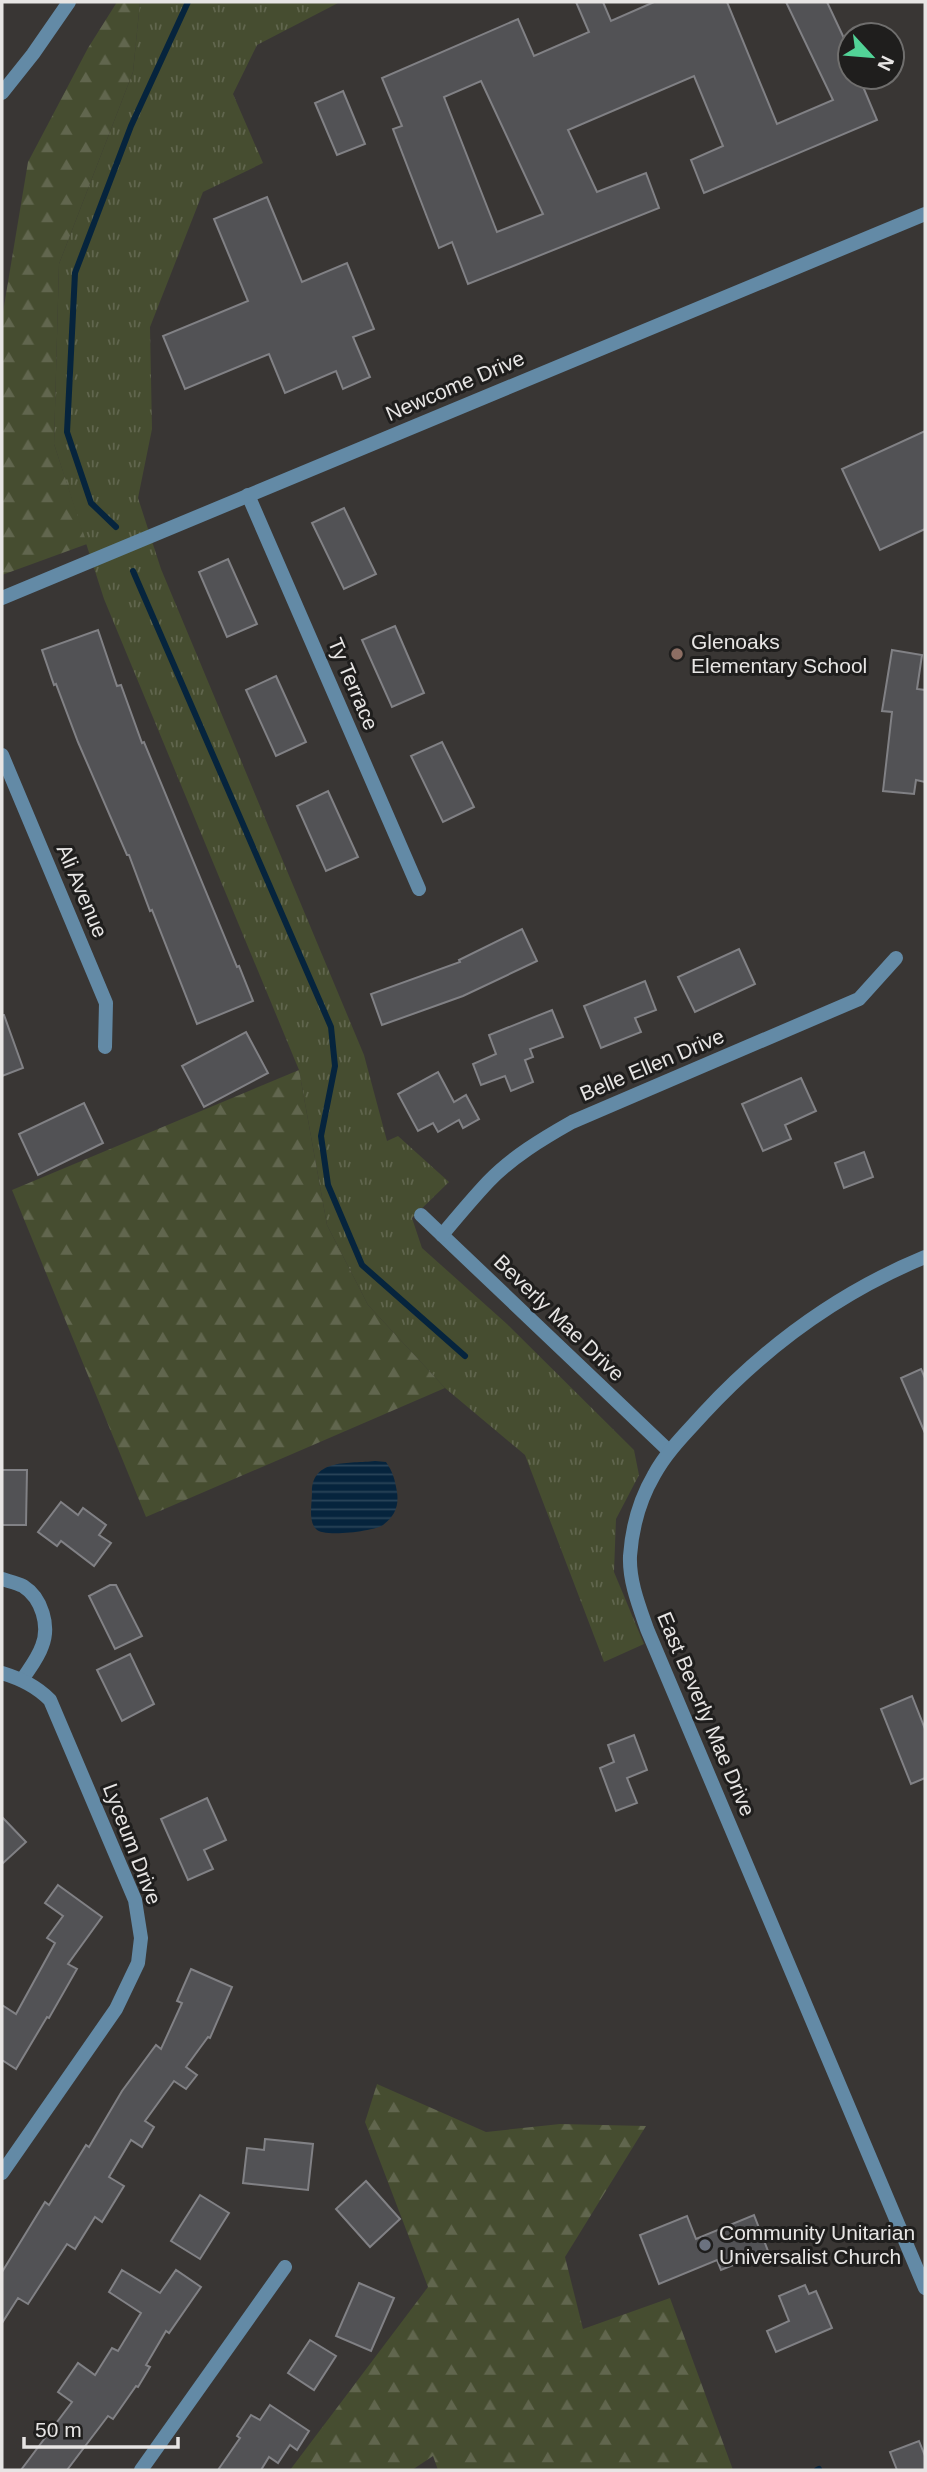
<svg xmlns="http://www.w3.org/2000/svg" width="927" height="2472" viewBox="0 0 927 2472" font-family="Helvetica,sans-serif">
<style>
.grass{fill:url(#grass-tufts)}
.forest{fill:url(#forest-firs)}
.water{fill:url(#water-rules)}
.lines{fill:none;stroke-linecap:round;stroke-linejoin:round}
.stream{stroke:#06243d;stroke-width:6}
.building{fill:#525255;stroke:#818185;stroke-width:2;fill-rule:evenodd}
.street{stroke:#638aa6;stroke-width:14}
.education-dot{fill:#8d6e63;stroke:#1f1e1d;stroke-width:2.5}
.worship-dot{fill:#6b7280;stroke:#1f1e1d;stroke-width:2.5}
.labels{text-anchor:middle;stroke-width:6;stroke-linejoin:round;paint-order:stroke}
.street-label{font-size:21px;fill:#e7e5e4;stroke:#1f1e1d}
.poi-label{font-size:21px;fill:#e7e5e4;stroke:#1f1e1d;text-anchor:start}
</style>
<defs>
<pattern id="grass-tufts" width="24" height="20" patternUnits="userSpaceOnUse" patternTransform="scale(1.75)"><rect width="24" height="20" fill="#464d30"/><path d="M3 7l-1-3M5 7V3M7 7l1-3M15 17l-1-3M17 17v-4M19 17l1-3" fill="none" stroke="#61664e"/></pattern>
<pattern id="forest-firs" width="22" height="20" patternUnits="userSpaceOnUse" patternTransform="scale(1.75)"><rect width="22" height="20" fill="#464d30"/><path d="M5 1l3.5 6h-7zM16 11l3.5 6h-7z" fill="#61664e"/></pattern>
<pattern id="water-rules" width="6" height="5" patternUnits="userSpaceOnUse" patternTransform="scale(1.75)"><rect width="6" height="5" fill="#06243d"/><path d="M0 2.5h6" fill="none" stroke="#2a4459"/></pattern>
</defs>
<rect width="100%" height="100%" fill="#393634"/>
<path class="grass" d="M140 2H340L257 45 233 94 263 163 203 192 150 327 152 429 138 498 161 569 364 1055 387 1141 398 1136 449 1182 412 1218 422 1248 507 1324 634 1450 639 1475 616 1519 614 1572 644 1644 604 1662 525 1455 445 1388 368 1305 327 1225 299 1070 104 599 54 444 59 264 133 72Z"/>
<g class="forest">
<path d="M117 2H140L133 72 59 264 54 444 87 544 2 575V318L28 162 88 48Z"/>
<path d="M299 1070 327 1225 368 1305 445 1388 146 1517 12 1190Z"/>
<path d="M377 2084 486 2132 560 2124 646 2126 565 2257 583 2329 670 2298 733 2470H438L433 2456 412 2470H290L428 2287 365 2122Z"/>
</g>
<path class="water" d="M375 1461 386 1462C393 1472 395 1480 397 1492 399 1506 395 1516 383 1525 375 1531 323 1538 316 1529 308 1521 312 1503 312 1492 312 1458 350 1464 375 1461Z"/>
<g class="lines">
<g class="stream">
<path d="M116 527 91 503 67 432 75 273 131 126 188 2"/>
<path d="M133 571 331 1027 335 1066 321 1136 328 1185 362 1265 465 1356"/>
<path d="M817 2470 819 2469"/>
</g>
</g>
<g class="building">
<path d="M576 2H603L611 21 654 2H727L777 124 833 100 786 2H827L850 51V77H859L877 120 704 193 691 160 723 146 694 76 568 130 597 192 646 173 659 208 468 284 452 242 439 248 393 129 402 126 382 78 518 19 534 56 589 32ZM481 81 543 214 497 232 444 97Z"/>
<path d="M343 91 365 144 337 155 315 103Z"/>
<path d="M267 197 302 282 347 263 374 329 353 337 370 377 343 389 336 371 285 393 269 354 185 389 163 336 248 301 214 219Z"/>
<path d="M925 431V529L880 550 842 469Z"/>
<path d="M344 508 376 574 344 589 312 523Z"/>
<path d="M228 559 257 624 227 637 199 572Z"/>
<path d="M395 626 424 693 392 707 362 640Z"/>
<path d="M98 630 117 686 121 685 142 743 144 742 237 967 239 966 253 1001 197 1024 152 910 150 911 129 855H127L78 742 56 684 54 685 42 650Z"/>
<path d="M892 650 922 655 917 689 925 690V782L916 780 914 794 883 791 892 712 882 711Z"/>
<path d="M276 676 306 742 276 756 246 690Z"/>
<path d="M442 742 474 807 443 822 411 756Z"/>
<path d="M328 791 358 857 326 871 297 806Z"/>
<path d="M522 929 537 961 463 996 382 1025 371 994 460 962 459 960Z"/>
<path d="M739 949 755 984 695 1012 678 977Z"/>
<path d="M645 981 656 1010 635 1018 641 1032 601 1048 584 1006Z"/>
<path d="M552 1010 563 1037 530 1049 533 1057 525 1060 533 1082 511 1091 505 1076 481 1085 473 1064 496 1054 489 1035Z"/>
<path d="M2 1015H4L23 1068 2 1076Z"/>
<path d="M246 1032 268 1073 204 1107 182 1066Z"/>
<path d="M438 1072 454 1102 466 1095 479 1119 463 1128 459 1120 438 1132 433 1123 418 1131 398 1094Z"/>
<path d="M801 1078 816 1111 785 1125 791 1139 763 1151 742 1104Z"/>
<path d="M84 1103 103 1143 38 1175 19 1134Z"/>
<path d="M864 1152 873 1177 844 1188 835 1163Z"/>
<path d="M921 1369 925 1378V1433L901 1378Z"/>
<path d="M2 1470H27L26 1525H2Z"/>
<path d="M61 1502 78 1515 83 1508 106 1525 99 1535 111 1543 94 1566 61 1541 57 1546 38 1532Z"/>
<path d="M110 1585H116L142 1636 115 1649 89 1596Z"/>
<path d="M130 1654 154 1704 122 1721 97 1670Z"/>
<path d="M912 1696 925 1729V1778L911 1784 881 1709Z"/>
<path d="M634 1735 647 1770 627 1778 637 1803 616 1811 600 1768 614 1762 608 1745Z"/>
<path d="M207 1798 226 1840 204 1850 213 1869 188 1880 161 1819Z"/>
<path d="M2 1817 26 1842 2 1864Z"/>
<path d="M58 1885 102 1917 68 1964 77 1969 49 2018 47 2017 16 2069 2 2060V2005L16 2014 55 1943 47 1938 63 1916 45 1903Z"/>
<path d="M191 1969 232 1987 210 2038 208 2037 186 2067 197 2075 186 2089 174 2081 145 2121 154 2127 142 2147 131 2140 109 2177 124 2186 102 2222 95 2217 75 2249 67 2244 28 2304 18 2298 2 2323V2272L45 2202 49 2205 86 2145 89 2147 122 2091 156 2045 161 2049 182 2003 177 2001Z"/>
<path d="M265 2139 313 2144 308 2190 243 2183 247 2148 264 2150Z"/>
<path d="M366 2181 400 2219 370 2247 336 2209Z"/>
<path d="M200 2195 229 2213 200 2259 171 2241Z"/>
<path d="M754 2215 768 2251 721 2270 717 2260 659 2284 640 2235 687 2216 696 2239Z"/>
<path d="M122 2270 160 2293 176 2270 201 2287 169 2333 166 2331 146 2365 150 2367 138 2387 136 2386 113 2419 108 2416 67 2470H21L72 2402 58 2392 78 2363 95 2375 112 2348 118 2351 141 2313 109 2292Z"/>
<path d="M359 2283 394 2298 371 2351 336 2336Z"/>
<path d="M805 2285 809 2294 816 2291 832 2328 776 2352 767 2331 789 2321 779 2296Z"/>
<path d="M310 2340 336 2356 314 2390 288 2373Z"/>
<path d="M270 2405 309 2431 297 2450 290 2445 278 2463 269 2457 261 2470H218L240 2438 237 2436 251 2415 260 2420Z"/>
<path d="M919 2441 925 2456V2470H897L890 2452Z"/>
</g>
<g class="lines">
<g class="street">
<path d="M2 93 33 54 69 2"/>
<path d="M248 495 419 889"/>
<path d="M2 598 925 214"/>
<path d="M2 755 106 1003 105 1047"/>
<path d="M421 1215 669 1451"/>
<path d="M442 1235C457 1217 472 1199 488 1182 512 1157 542 1139 572 1122L859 999 896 958"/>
<path d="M925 1257C840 1292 767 1345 704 1413 686 1433 667 1451 654 1475 640 1499 632 1528 630 1556 629 1581 639 1606 647 1629L925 2288"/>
<path d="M2 1579C8 1581 17 1583 23 1586 42 1598 50 1626 42 1646 38 1658 29 1669 22 1680"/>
<path d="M2 1673C21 1679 36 1686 50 1700L135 1900 141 1938 138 1963 116 2009 2 2173"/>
<path d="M141 2470 285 2267"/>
</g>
</g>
<circle class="education-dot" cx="677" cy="654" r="7"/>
<circle class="worship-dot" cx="705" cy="2245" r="7"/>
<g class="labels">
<g class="street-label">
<text transform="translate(455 386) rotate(-23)" y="7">Newcome Drive</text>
<text transform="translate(353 684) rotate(67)" y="7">Ty Terrace</text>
<text transform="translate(82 891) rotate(67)" y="7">Ali Avenue</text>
<text transform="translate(652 1065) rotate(-23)" y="7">Belle Ellen Drive</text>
<text transform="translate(559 1318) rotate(44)" y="7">Beverly Mae Drive</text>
<text transform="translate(706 1714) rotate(67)" y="7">East Beverly Mae Drive</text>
<text transform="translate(132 1844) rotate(69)" y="7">Lyceum Drive</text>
</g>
<g class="poi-label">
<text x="691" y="649">Glenoaks<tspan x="691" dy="24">Elementary School</tspan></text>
<text x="719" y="2240">Community Unitarian<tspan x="719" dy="24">Universalist Church</tspan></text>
</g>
</g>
<rect width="927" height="2472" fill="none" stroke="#e7e5e4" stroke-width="7"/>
<g transform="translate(871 56) rotate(116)"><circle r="33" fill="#1f1e1d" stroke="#6f6e6d" stroke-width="2"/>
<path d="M0-5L12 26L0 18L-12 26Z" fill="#52d397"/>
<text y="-10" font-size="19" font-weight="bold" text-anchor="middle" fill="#e7e5e4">N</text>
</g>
<path d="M24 2437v10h154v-10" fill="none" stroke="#e7e5e4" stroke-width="3.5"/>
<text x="35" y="2437" font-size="21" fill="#e7e5e4" stroke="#1f1e1d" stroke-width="5" paint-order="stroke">50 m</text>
</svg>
